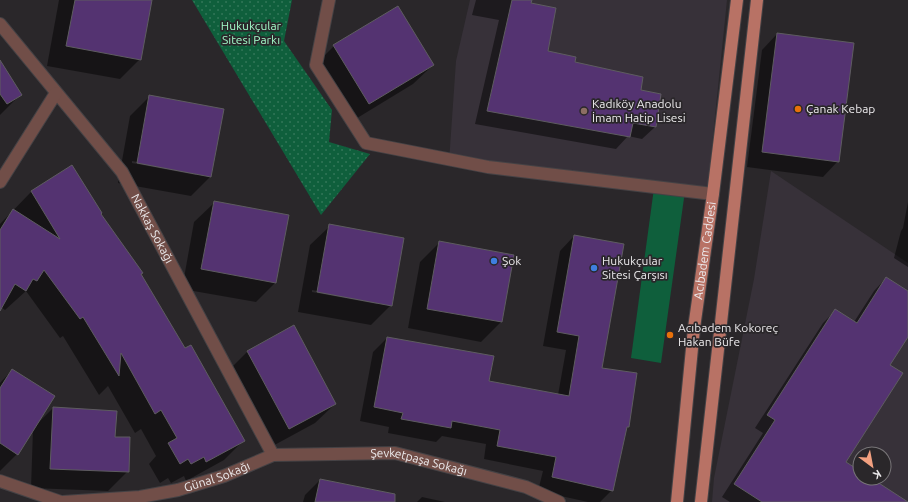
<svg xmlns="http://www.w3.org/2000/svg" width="908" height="502" viewBox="0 0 908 502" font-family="Ubuntu,sans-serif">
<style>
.built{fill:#373139;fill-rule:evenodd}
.green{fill:#0f5f3c}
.park{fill:url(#park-dots)}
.shadow{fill:#0007;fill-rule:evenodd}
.building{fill:#543371;stroke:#5e5c60}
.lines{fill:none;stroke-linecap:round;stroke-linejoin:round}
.minor-casing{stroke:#454245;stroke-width:14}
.major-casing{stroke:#454245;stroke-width:14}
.minor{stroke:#714e48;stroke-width:12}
.major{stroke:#b87265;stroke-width:12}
.food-dot{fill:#e8710a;stroke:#2a272a;stroke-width:1.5}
.education-dot{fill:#8d6e63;stroke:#2a272a;stroke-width:1.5}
.shop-dot{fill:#3f7fe0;stroke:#2a272a;stroke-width:1.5}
.labels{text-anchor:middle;stroke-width:3.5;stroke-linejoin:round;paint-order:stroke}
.park-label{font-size:12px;fill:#a2fac9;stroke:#2a272a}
.poi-label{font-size:12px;fill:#eceaec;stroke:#2a272a;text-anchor:start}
.street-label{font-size:12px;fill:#eceaec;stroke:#2a272a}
</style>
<defs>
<pattern id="park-dots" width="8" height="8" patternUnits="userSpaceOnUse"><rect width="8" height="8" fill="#0f5f3c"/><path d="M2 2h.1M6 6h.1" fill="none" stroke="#327658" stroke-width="1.8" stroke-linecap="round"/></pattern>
</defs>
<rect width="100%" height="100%" fill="#2a272a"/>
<g class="built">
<path d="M470 0H727L707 194 449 162 456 61Z"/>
<path d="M771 171 908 263V502H712L714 478 754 279ZM860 454H884V478H860Z"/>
</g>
<path class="green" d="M654 188 685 191 661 363 631 358Z"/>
<path class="park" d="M192 0H292L284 41 332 110 329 142 370 154 321 215Z"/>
<g class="shadow">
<path d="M59 0H151L140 59 120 79 47 66Z"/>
<path d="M476 0H531L530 4 547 52 640 91 655 127 642 139 628 136 616 149 475 124 499 20 472 15Z"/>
<path d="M777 34 838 161 823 177 747 167 762 50Z"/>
<path d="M334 46 433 65 413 84 349 123 314 66Z"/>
<path d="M0 62 21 94 0 115Z"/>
<path d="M150 96 211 176 191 196 118 183 130 116ZM132 161 196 173V175L132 163Z"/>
<path d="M72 166 100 214 140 274 185 349 243 441 224 460 186 481 184 476 171 483 168 478 160 483 149 464 156 456 141 429 135 433 108 386 99 395 63 336 60 338 26 291 5 310 1 307 0 309V224L31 192Z"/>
<path d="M908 202V267L894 258 901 231 903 228Z"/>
<path d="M214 203 275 283 256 302 182 289 194 222Z"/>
<path d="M330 226 391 305 371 325 298 312 310 245ZM312 290 377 302V304L312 292Z"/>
<path d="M574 236 601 369 628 427 626 429 612 490 600 502H588L538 491 543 471 484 459 486 444 442 436 436 442 388 433 389 427 360 421 373 352 387 338 488 382 558 395 566 350 543 346 560 251Z"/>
<path d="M440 242 513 255 501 322 481 342 408 328 420 262Z"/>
<path d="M886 278 908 292V335L889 365 844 462 860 472V478H869L895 502H730L722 497 763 433 755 428 823 323 836 310 854 322 874 291Z"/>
<path d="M293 327 335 404 315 423 269 448 227 372 247 352Z"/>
<path d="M12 370 37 424 53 408 116 412 114 438 128 471 108 491 31 488 33 429 17 454 0 471V383Z"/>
<path d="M320 480 386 502H303L305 495Z"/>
<path d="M422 497 445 502H417Z"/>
</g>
<g class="building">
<path d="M75 0H152L141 60 66 46Z"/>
<path d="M512 0H532L531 3 556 8 548 51 576 57 575 62 643 77 641 90 661 94 656 127 633 123 630 137 487 111Z"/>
<path d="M398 6 434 65 369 104 333 45Z"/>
<path d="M777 33 854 43 839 162 762 152Z"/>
<path d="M0 60 22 95 7 104 0 94Z"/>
<path d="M149 95 224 109 211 177 137 163Z"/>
<path d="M72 165 102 213 101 214 143 273 141 274 185 348 191 345 245 441 206 462 204 457 191 464 188 459 180 464 168 443 177 438 161 410 155 414 121 353 119 376 83 317 80 319 44 270 37 281 33 279 26 291 15 284 0 311V230L13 209 60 239 31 191Z"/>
<path d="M214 201 289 215 276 283 201 269Z"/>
<path d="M329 224 404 238 392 306 317 292Z"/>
<path d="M574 235 624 244 602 368 637 373 629 427H627L613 491 552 477 556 457 497 446 500 430 452 421 451 428 401 419 403 413 374 407 387 337 494 356 489 381 569 396 579 336 557 332Z"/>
<path d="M439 241 514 255 502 322 427 309Z"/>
<path d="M886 277 908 291V337L890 365 903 373 846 462 860 471V478H871L908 502H762L734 484 775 420 767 415 835 309 857 323Z"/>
<path d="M294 325 336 404 289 429 247 351Z"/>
<path d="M12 369 55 396 18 455 0 443V388Z"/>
<path d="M53 407 117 411 115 437H130L129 472 50 469Z"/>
<path d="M320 479 395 494V502H315Z"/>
</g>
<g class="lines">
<g class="minor-casing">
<g id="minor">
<path d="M329 0 316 65 366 143 488 167 713 194"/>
<path id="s1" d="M0 24 122 172 273 455"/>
<path d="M0 182 56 93"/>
<path d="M0 481 61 502"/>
<path id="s2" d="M63 502 140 497 178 490 224 476 273 455 395 453 526 487 559 502"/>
</g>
</g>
<g class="major-casing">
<g id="major">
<path id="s3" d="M677 502 694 328 713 194 737 0"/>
<path d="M701 502 757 0"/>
</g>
</g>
<use href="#minor" class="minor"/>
<use href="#major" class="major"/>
</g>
<g class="food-dot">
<circle cx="798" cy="109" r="4"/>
<circle cx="670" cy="335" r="4"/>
</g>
<circle class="education-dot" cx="584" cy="111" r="4"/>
<g class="shop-dot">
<circle cx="494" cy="261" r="4"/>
<circle cx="594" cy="268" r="4"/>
</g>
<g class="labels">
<g class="park-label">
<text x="251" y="30">Hukukçular<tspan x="251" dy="14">Sitesi Parkı</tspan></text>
</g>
<g class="poi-label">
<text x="592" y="108">Kadıköy Anadolu<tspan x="592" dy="14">İmam Hatip Lisesi</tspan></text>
<text x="806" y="113">Çanak Kebap</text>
<text x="502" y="265">Şok</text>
<text x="602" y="265">Hukukçular<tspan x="602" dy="14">Sitesi Çarşısı</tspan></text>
<text x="678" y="332">Acıbadem Kokoreç<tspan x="678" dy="14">Hakan Büfe</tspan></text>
</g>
<g class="street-label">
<text dy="4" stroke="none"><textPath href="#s1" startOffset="256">Nakkaş Sokağı</textPath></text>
<text dy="4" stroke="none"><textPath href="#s3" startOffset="253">Acıbadem Caddesi</textPath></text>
<text dy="4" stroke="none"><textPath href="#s2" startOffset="364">Şevketpaşa Sokağı</textPath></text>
<text dy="4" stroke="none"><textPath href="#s2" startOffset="157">Günal Sokağı</textPath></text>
</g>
</g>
<g transform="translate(872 466) rotate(148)"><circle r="19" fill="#2a272a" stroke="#787578"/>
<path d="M0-3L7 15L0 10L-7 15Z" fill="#f2a080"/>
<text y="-6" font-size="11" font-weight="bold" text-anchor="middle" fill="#eceaec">K</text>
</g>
</svg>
